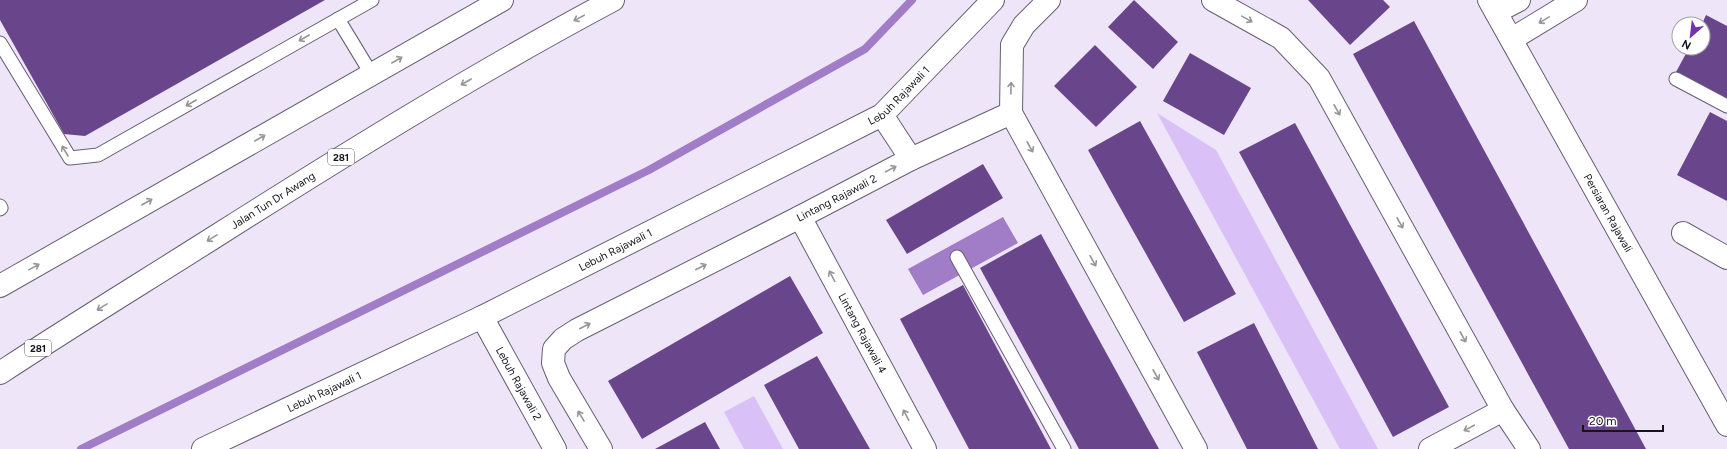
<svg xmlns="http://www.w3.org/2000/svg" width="1727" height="449" viewBox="0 0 1727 449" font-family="Figtree,sans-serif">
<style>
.green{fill:#d9c0f7}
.water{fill:#a17cc7}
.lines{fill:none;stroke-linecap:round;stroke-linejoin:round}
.stream{stroke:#a17cc7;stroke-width:8}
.building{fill:#69468c}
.lane-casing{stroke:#675f70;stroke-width:15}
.street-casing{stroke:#675f70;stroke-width:24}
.primary-casing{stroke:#675f70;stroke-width:24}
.lane{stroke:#fff;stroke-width:13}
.street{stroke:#fff;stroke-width:22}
.primary{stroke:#fff;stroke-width:22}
.oneway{stroke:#979598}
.labels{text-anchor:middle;stroke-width:4;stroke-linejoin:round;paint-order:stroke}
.shield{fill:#fff;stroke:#5d5a5f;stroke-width:1}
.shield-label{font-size:10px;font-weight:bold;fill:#17141b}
.street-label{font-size:11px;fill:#17141b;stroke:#fff}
</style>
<rect width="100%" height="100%" fill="#eee5f9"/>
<g class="green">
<path d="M1157 113 1216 150 1378 449H1340Z"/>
<path d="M754 396 783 449H744L724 412Z"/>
</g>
<path class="water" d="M1003 217 1018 243 923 295 908 269Z"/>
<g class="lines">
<path class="stream" d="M81 449 649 170 865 49 912 0"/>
</g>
<g class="building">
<path d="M0 0H325L85 136 64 134 0 20Z"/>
<path d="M1134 0 1178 42 1153 69 1108 27Z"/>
<path d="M1308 0H1383L1390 7 1350 45Z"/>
<path d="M1706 15 1727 26V99L1676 72 1689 48H1703V24H1702Z"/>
<path d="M1414 21 1646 449H1569L1353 54Z"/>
<path d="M1095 45 1137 87 1096 127 1054 86Z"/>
<path d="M1190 53 1251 88 1224 135 1163 101Z"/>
<path d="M1710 112 1727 121V201L1677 175Z"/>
<path d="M1140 121 1236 294 1184 322 1088 150Z"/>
<path d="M1295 123 1449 407 1393 437 1239 152Z"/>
<path d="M983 164 1003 198 907 254 886 220Z"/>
<path d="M1041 234 1159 449H1079L980 268Z"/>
<path d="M790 276 823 333 642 439 608 381Z"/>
<path d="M963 285 1051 449H969L900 319Z"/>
<path d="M1254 323 1318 449H1247L1197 352Z"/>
<path d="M817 356 870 449H799L764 385Z"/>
<path d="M705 422 720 449H655Z"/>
</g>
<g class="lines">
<g class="lane-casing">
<g id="lane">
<path d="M338 19 372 75"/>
<path d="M0 43 70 158 98 155 372 0"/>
<path d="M1676 79 1727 106"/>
<path d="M0 206 1 208 0 209"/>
<path d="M957 257 1064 449"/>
</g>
</g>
<g class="street-casing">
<g id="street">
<path d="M1213 0 1281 38 1319 78 1503 410 1529 449"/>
<path id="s1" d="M1489 0 1727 425"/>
<path d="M1496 12 1519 0"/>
<path d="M1512 39 1576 0"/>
<path d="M1011 113 1196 449"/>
<path d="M882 115 911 159"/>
<path id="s2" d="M800 217 925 449"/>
<path d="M1683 233 1727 258"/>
<path id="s3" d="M482 317 555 449"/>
<path id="s4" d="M203 449 482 317 882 115 993 0"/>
<path id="s5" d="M601 449 559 378 553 363 554 349 563 339 577 330 800 217 911 159 1011 113 1012 45 1024 25 1049 0"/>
<path d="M1430 449 1503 410"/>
</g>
</g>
<g class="primary-casing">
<g id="primary">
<path d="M0 286 502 0"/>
<path id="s6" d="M0 373C70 327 142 283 213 238 344 155 476 73 613 0"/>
</g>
</g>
<use href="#lane" class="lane"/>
<use href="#street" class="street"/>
<use href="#primary" class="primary"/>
</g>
<defs><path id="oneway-shaft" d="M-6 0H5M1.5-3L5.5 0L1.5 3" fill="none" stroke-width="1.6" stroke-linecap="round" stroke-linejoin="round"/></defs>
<g class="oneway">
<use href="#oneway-shaft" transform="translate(579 18) rotate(152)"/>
<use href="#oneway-shaft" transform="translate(1247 19) rotate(29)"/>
<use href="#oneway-shaft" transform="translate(1544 20) rotate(149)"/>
<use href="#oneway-shaft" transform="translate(304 38) rotate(150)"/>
<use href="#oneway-shaft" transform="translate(397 60) rotate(-30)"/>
<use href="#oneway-shaft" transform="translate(466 82) rotate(150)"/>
<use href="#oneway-shaft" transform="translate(1011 88) rotate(-89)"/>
<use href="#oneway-shaft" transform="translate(191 103) rotate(150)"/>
<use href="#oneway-shaft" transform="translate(1337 110) rotate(61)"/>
<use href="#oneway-shaft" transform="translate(260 138) rotate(-30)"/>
<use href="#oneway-shaft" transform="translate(1030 147) rotate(61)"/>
<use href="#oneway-shaft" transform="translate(65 151) rotate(-121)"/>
<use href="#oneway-shaft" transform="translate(891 169) rotate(-28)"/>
<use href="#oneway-shaft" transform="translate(147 202) rotate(-30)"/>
<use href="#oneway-shaft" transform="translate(1400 223) rotate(61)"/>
<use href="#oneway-shaft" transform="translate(212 238) rotate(148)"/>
<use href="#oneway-shaft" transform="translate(1093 261) rotate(61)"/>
<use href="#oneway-shaft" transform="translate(34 267) rotate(-29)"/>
<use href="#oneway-shaft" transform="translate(701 267) rotate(-27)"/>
<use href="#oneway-shaft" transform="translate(832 276) rotate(-118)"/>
<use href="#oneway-shaft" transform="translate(102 307) rotate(148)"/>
<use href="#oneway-shaft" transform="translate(585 326) rotate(-27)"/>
<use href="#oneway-shaft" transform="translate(1463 337) rotate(61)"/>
<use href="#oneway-shaft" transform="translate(1156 375) rotate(61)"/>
<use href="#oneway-shaft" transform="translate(906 415) rotate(-118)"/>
<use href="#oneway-shaft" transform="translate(581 416) rotate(-121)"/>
<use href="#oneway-shaft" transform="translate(1469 428) rotate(152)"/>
</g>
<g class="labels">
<g class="shield">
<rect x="328" y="149" width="26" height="16" rx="3"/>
<rect x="25" y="340" width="26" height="16" rx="3"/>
</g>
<g class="shield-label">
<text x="341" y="161">281</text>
<text x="38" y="352">281</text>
</g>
<g class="street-label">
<text dy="4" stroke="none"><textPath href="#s4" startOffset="782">Lebuh Rajawali 1</textPath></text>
<text dy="4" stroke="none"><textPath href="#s5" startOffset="434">Lintang Rajawali 2</textPath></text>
<text dy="4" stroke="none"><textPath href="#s6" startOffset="323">Jalan Tun Dr Awang</textPath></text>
<text dy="4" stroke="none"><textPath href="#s1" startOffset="244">Persiaran Rajawali</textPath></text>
<text dy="4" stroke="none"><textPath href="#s4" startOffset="458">Lebuh Rajawali 1</textPath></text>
<text dy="4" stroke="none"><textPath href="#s2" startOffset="132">Lintang Rajawali 4</textPath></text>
<text dy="4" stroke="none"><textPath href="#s3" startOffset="76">Lebuh Rajawali 2</textPath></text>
<text dy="4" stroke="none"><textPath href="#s4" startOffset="134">Lebuh Rajawali 1</textPath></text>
</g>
</g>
<g transform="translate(1691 36) rotate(208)"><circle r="19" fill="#ffffff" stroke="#a2a1a4"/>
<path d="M0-3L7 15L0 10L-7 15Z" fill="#7433a8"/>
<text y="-6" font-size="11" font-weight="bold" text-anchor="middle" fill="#17141b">N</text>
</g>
<path d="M1583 425v6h80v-6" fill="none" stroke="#17141b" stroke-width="2"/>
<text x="1589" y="425" font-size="12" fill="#17141b" stroke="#ffffff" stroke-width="3" paint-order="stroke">20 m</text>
</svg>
